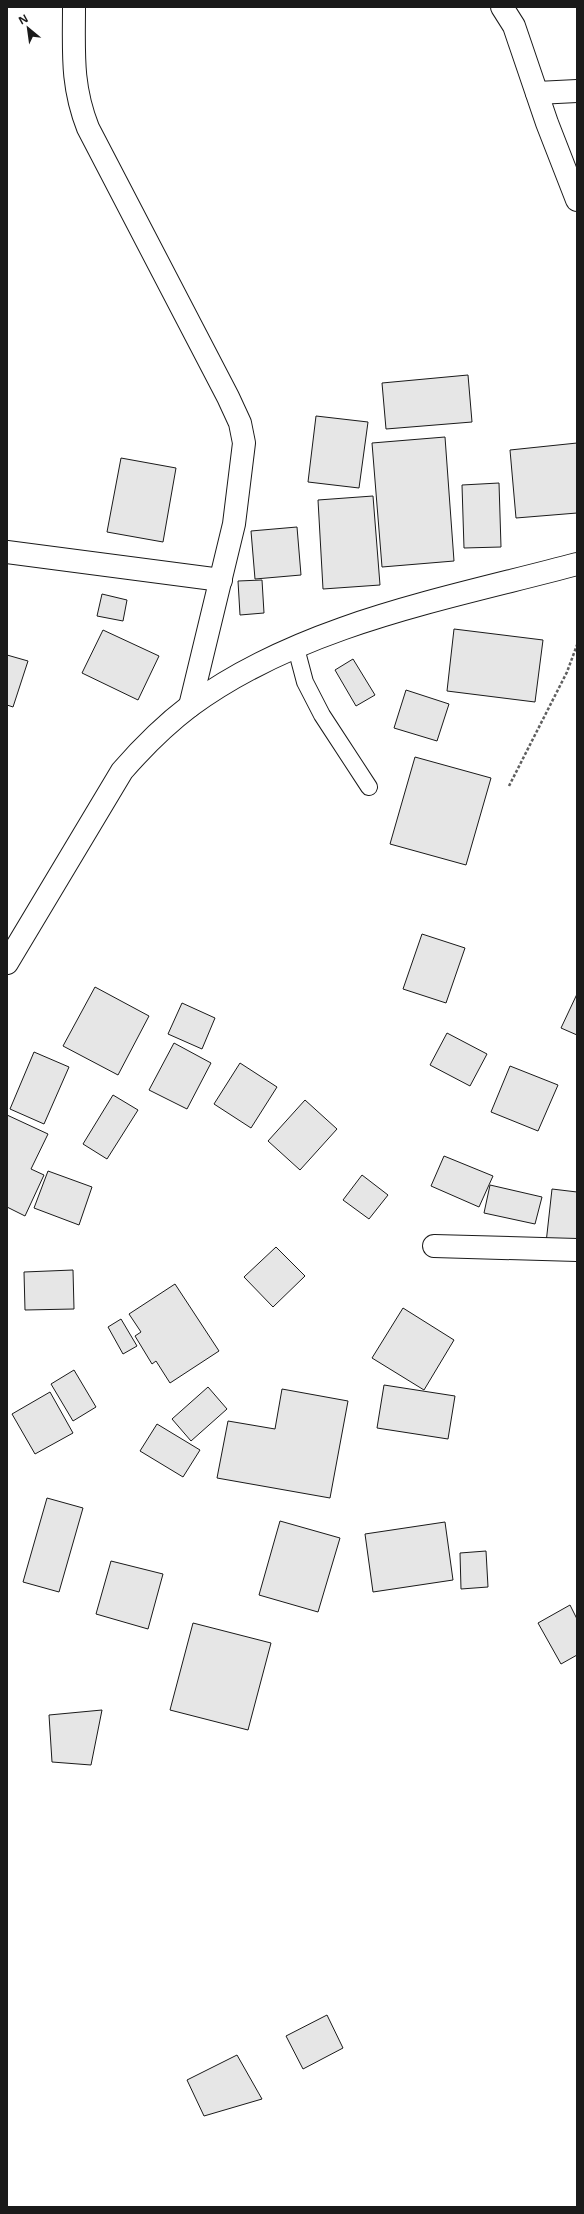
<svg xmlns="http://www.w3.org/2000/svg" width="584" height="2214" viewBox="0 0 584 2214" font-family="'Noto Sans',sans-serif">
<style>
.building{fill:#e6e6e6;stroke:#1a1a1a}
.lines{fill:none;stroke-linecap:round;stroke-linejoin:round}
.service-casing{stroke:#1a1a1a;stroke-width:18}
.minor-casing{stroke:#1a1a1a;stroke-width:24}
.path{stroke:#5f5f5f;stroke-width:2.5;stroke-dasharray:3 2;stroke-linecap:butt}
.service{stroke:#fff;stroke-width:16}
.minor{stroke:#fff;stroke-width:22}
</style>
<rect width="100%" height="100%" fill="#fff"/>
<g class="building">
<path d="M468 375 472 422 386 429 382 383Z"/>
<path d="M316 416 368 422 359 488 308 482Z"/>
<path d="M445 437 454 561 382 567 372 443Z"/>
<path d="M577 443V513L516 518 510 450Z"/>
<path d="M121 458 176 468 163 542 107 532Z"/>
<path d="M499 483 501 547 464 548 462 485Z"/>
<path d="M373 496 380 585 323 589 318 500Z"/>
<path d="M297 527 301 575 255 579 251 531Z"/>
<path d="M262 580 264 613 240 615 238 581Z"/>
<path d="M102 594 127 600 123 621 97 616Z"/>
<path d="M454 629 543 640 535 702 447 691Z"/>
<path d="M103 630 159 656 138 700 82 673Z"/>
<path d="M7 655 28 661 13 707 7 705Z"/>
<path d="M353 659 375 695 356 706 335 670Z"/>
<path d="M406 690 449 704 437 741 394 728Z"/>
<path d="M415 757 491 778 466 865 390 844Z"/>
<path d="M422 934 465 948 446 1003 403 989Z"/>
<path d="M95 987 149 1016 118 1075 63 1046Z"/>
<path d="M577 994V1035L561 1028Z"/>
<path d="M182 1003 215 1018 202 1049 168 1034Z"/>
<path d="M447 1033 487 1054 470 1086 430 1065Z"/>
<path d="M174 1043 211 1063 187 1109 149 1090Z"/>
<path d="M34 1052 69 1067 44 1124 10 1109Z"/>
<path d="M240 1063 277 1087 251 1128 214 1104Z"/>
<path d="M510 1066 558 1085 538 1131 491 1112Z"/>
<path d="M113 1095 138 1110 107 1159 83 1144Z"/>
<path d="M305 1100 337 1129 300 1170 268 1141Z"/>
<path d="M7 1115 48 1134 31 1169 44 1175 25 1216 7 1207Z"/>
<path d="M444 1156 493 1176 479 1207 431 1186Z"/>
<path d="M48 1171 92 1187 79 1225 34 1208Z"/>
<path d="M362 1175 388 1195 369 1219 343 1200Z"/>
<path d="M490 1185 542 1197 535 1224 484 1213Z"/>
<path d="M552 1189 577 1192V1247L546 1243Z"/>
<path d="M276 1247 305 1276 273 1307 244 1277Z"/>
<path d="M73 1270 74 1309 25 1310 24 1272Z"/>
<path d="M175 1284 219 1351 170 1383 156 1361 152 1364 135 1336 141 1332 129 1314Z"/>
<path d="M403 1308 454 1340 424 1390 372 1358Z"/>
<path d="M121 1319 137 1346 123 1354 108 1327Z"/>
<path d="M74 1370 96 1407 73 1421 51 1384Z"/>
<path d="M384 1385 455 1396 448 1439 377 1428Z"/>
<path d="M208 1387 227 1409 191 1441 172 1419Z"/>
<path d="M282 1389 348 1401 330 1498 217 1478 228 1421 275 1429Z"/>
<path d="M50 1392 73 1433 35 1454 12 1414Z"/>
<path d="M157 1424 200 1450 183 1477 140 1451Z"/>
<path d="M47 1498 83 1508 59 1592 23 1582Z"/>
<path d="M280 1521 340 1538 318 1612 259 1595Z"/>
<path d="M445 1522 453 1580 373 1592 365 1534Z"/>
<path d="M486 1551 488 1587 461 1589 460 1553Z"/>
<path d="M111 1561 163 1574 148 1629 96 1614Z"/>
<path d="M570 1605 577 1619V1655L561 1664 538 1623Z"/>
<path d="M193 1623 271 1643 248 1730 170 1710Z"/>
<path d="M102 1710 91 1765 52 1762 49 1715Z"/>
<path d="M327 2015 343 2048 303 2069 286 2036Z"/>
<path d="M237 2055 262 2099 204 2116 187 2080Z"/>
</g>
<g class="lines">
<g class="service-casing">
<path id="service" d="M296 648 305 682 322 715 369 787"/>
</g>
<g class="minor-casing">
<g id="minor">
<path d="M74 7C74 52 71 85 88 128L228 397 240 423 244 443 234 524 190 706"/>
<path d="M502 7 514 26 547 123 577 200"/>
<path d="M537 93 577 91"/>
<path d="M7 552 221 580"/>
<path d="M7 963 122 771C142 748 165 725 190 706 302 624 446 599 577 564"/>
<path d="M434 1246 577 1250"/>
</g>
</g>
<path class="path" d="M509 786 567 672 577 645"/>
<use href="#service" class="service"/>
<use href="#minor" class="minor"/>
</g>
<rect width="584" height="2214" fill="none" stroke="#1a1a1a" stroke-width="16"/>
<g transform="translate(28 28) rotate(331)" stroke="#ffffff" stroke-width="3" paint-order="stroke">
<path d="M0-3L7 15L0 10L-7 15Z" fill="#1a1a1a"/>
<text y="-6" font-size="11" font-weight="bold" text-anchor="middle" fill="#1a1a1a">N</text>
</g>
</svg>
